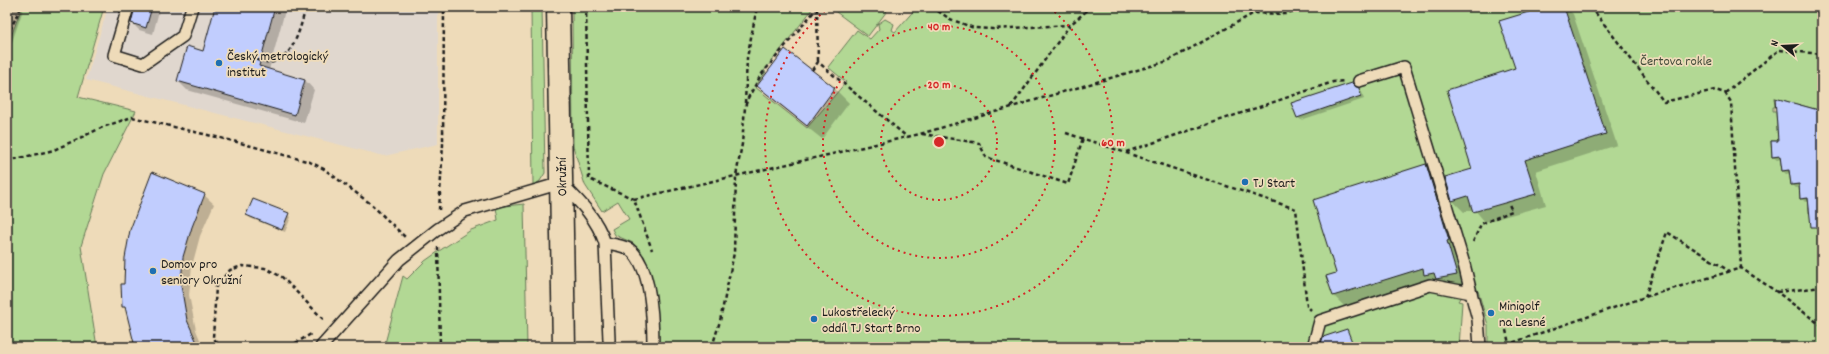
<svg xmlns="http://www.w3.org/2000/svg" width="1829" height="354" viewBox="0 0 1829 354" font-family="Dekko,sans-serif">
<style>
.built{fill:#e0d7ce}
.green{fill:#b2d894;stroke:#677a58}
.shadow{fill:#0003}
.building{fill:#c1cdfe;stroke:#1c1c1c}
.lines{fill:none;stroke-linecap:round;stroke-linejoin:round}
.service-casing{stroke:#1c1c1c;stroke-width:14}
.tertiary-casing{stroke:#1c1c1c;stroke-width:25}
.path{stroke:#1c1c1c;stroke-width:2.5;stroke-dasharray:4 3;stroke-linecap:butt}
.service{stroke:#eedbb9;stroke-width:11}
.tertiary{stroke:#eedbb9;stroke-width:22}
.ring{fill:none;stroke:#d62828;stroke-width:2;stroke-dasharray:2 4}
.poi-dot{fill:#1f6fb2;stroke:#eedbb9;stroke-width:1.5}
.labels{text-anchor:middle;stroke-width:3.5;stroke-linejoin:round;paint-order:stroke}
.poi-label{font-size:14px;fill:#1c1c1c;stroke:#eedbb9;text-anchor:start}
.park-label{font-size:14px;fill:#424b3a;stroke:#eedbb9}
.street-label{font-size:14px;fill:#1c1c1c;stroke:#eedbb9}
.centre{fill:#d62828;stroke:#eedbb9;stroke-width:2}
.ring-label{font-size:12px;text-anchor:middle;font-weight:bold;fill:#d62828;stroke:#eedbb9;stroke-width:3.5;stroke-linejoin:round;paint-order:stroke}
</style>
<rect width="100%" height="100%" fill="#eedbb9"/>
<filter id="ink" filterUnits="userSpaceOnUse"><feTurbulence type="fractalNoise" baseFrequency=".025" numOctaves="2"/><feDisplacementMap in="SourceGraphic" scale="8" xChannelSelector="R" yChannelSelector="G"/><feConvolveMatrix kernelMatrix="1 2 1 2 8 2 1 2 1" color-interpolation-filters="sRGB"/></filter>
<g filter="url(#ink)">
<path class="built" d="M108 7H438V144L384 156 86 80Z"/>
<g class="green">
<path d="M22 7H104L78 97 136 111 104 174 81 246 97 347H7V47Z"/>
<path d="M531 7H542L545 173 540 181 533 186Z"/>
<path d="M572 7H811V11L764 71 766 72 755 87 807 128 846 82 828 67 857 30 870 39 879 29 878 24 885 19 894 24 892 30 895 32 917 7H1822V111L1774 98 1775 107H1773V111H1776L1778 141H1771L1772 157 1780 156 1782 171 1789 170 1791 185 1799 184 1800 199 1808 198 1809 213 1817 212 1822 226V347H1488V325L1478 291 1462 295 1458 301 1462 302 1459 347H658L656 294 639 250 633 243 615 235 612 229 629 219 618 201 602 211 585 185 573 146Z"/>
<path d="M834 7H881L887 11 868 36 832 9Z"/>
<path d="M524 204 527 347H384L403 276 407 279 425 261 442 249 471 230 498 220 496 207Z"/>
</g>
<g class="shadow">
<path d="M7 7H24L11 45 7 44Z"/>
<path d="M136 7H160L153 34 139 30 132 23Z"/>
<path d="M217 7H286L269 70 305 80 314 90 304 123 187 90 178 81 204 52Z"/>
<path d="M1549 7H1566L1573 14 1617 145 1536 171 1546 205 1485 222 1474 209 1464 212 1453 201 1446 178 1473 169 1516 69Z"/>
<path d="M786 50 835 89 849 103 822 139 773 100 758 86Z"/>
<path d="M1358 89 1362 92 1364 99 1301 120 1297 117Z"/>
<path d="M1822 112V229L1809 201 1805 202 1801 198 1800 187 1795 188 1792 185 1791 173 1786 174 1783 171 1781 159 1777 160 1773 157 1780 141Z"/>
<path d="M1426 165 1436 176 1467 285 1448 289 1435 285 1430 279 1344 306 1334 296 1337 273Z"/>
<path d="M204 195 214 204 200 236 192 266 189 295 196 330 203 347H137L127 310 123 306 124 285Z"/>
<path d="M288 214 291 217 285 232 250 218 247 215Z"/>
<path d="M643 340 647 343V347H612L617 341Z"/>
<path d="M602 341 607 347H588V342Z"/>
</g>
<g class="building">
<path d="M135 7H152L146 28 131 23Z"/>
<path d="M215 7H275L259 66 305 80 295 115 177 81 187 46 203 51Z"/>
<path d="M1545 7H1564L1606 134 1525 160 1536 194 1473 212 1468 196 1452 201 1445 177 1472 169 1447 90 1515 68 1499 21Z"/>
<path d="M785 49 835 88 807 126 757 86Z"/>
<path d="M1352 83 1355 86 1359 88 1361 96 1297 118 1291 103Z"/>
<path d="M1775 98 1822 111V227H1811L1808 198 1800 199 1799 184 1791 185 1789 170 1782 171 1780 156 1772 157 1771 141H1778Z"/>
<path d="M1426 164 1449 240 1447 241 1457 275 1436 279 1434 273 1424 275 1423 268 1333 296 1326 276 1336 273 1313 200Z"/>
<path d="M152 172 205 194 192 227 183 257 181 285 187 320 199 347H135L125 307H122L121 284H124L125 258 130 230Z"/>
<path d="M253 199 289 213 282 230 246 215Z"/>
<path d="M1347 329 1354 347H1320L1323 337Z"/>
</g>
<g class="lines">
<g class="service-casing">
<g id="service">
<path d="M128 7 114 55 143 64 183 36 192 7"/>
<path d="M1359 81 1404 67 1464 264 1471 293"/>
<path d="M605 243C612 244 622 245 629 249 652 265 653 322 653 347"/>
<path d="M321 347 399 260 438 229 465 211 561 183C580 202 596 217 605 243L609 340"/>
<path d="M1313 347 1320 321 1430 285 1471 293 1478 319 1480 347"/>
</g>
</g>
<g class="tertiary-casing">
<path id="tertiary" d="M558 7 564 347"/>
</g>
<g class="path">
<path d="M586 7 589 179 634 199 652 250"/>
<path d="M932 7 950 19 974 28 992 29 1070 25 1091 7"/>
<path d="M1591 7 1664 102 1715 90 1725 93 1731 102 1741 268"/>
<path d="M817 8 818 62"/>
<path d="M7 36 21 7"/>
<path d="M257 60C262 61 268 63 273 62 294 58 301 25 306 7"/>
<path d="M812 70 818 62 907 137"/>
<path d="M1725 93 1779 50 1822 54"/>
<path d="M745 103 747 58 757 7"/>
<path d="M1011 107 1070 25"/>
<path d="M1066 133 1296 209 1307 306 1311 310"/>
<path d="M922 134 979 143 986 157 1068 184 1083 138"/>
<path d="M1126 152 1333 82 1344 81"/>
<path d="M7 161 54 150 103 127 132 117 233 141 310 162 324 169 371 204 405 237"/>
<path d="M634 199 920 134 1168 61 1254 13 1285 14 1304 7"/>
<path d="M439 210 443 144 444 7"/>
<path d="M1473 242 1481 224 1512 211 1508 202"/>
<path d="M438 247 440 347"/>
<path d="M1777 292 1822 287"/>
<path d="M1645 297 1667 232 1729 271"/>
<path d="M1506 330 1509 344"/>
<path d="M222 347 213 338 216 286 230 270 242 266 265 268 282 277 325 321"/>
<path d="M289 347 311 334"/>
<path d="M712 347 720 321 734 253 736 176 742 144 745 107 748 98 761 75 817 8"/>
<path d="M1500 347 1645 297 1741 268 1777 292 1822 326"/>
</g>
<use href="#service" class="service"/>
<use href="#tertiary" class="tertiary"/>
</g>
</g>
<g class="ring">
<circle cx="939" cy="142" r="58"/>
<circle cx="939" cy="142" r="116"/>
<path d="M1050 8A174 174 0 1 1 828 8"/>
</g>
<g class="poi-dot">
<circle cx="219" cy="63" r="4"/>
<circle cx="1245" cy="182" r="4"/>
<circle cx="153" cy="271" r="4"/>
<circle cx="1491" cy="313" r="4"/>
<circle cx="814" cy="319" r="4"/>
</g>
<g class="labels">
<g class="poi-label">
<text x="227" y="60">Český metrologický<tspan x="227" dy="16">institut</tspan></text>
<text x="1253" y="187">TJ Start</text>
<text x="161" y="268">Domov pro<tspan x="161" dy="16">seniory Okružní</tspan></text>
<text x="1499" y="310">Minigolf<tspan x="1499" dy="16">na Lesné</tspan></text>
<text x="822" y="316">Lukostřelecký<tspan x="822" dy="16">oddíl TJ Start Brno</tspan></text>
</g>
<g class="park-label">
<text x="1676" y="65">Čertova rokle</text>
</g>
<g class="street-label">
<text transform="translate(561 177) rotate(-91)" y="5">Okružní</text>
</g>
</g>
<circle cx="939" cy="142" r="6" class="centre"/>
<g class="ring-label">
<text x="939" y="30">40 m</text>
<text x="939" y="88">20 m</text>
<text x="1113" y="146">60 m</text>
</g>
<rect width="1829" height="354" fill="none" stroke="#eedbb9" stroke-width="24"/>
<rect x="12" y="12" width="1805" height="330" fill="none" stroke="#1c1c1c" stroke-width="1.5" filter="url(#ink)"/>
<g transform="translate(1783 46) rotate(288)" stroke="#eedbb9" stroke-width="3" paint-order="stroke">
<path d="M0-3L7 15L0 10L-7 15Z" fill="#1c1c1c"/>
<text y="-6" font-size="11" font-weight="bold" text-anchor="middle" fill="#1c1c1c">N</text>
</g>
</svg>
